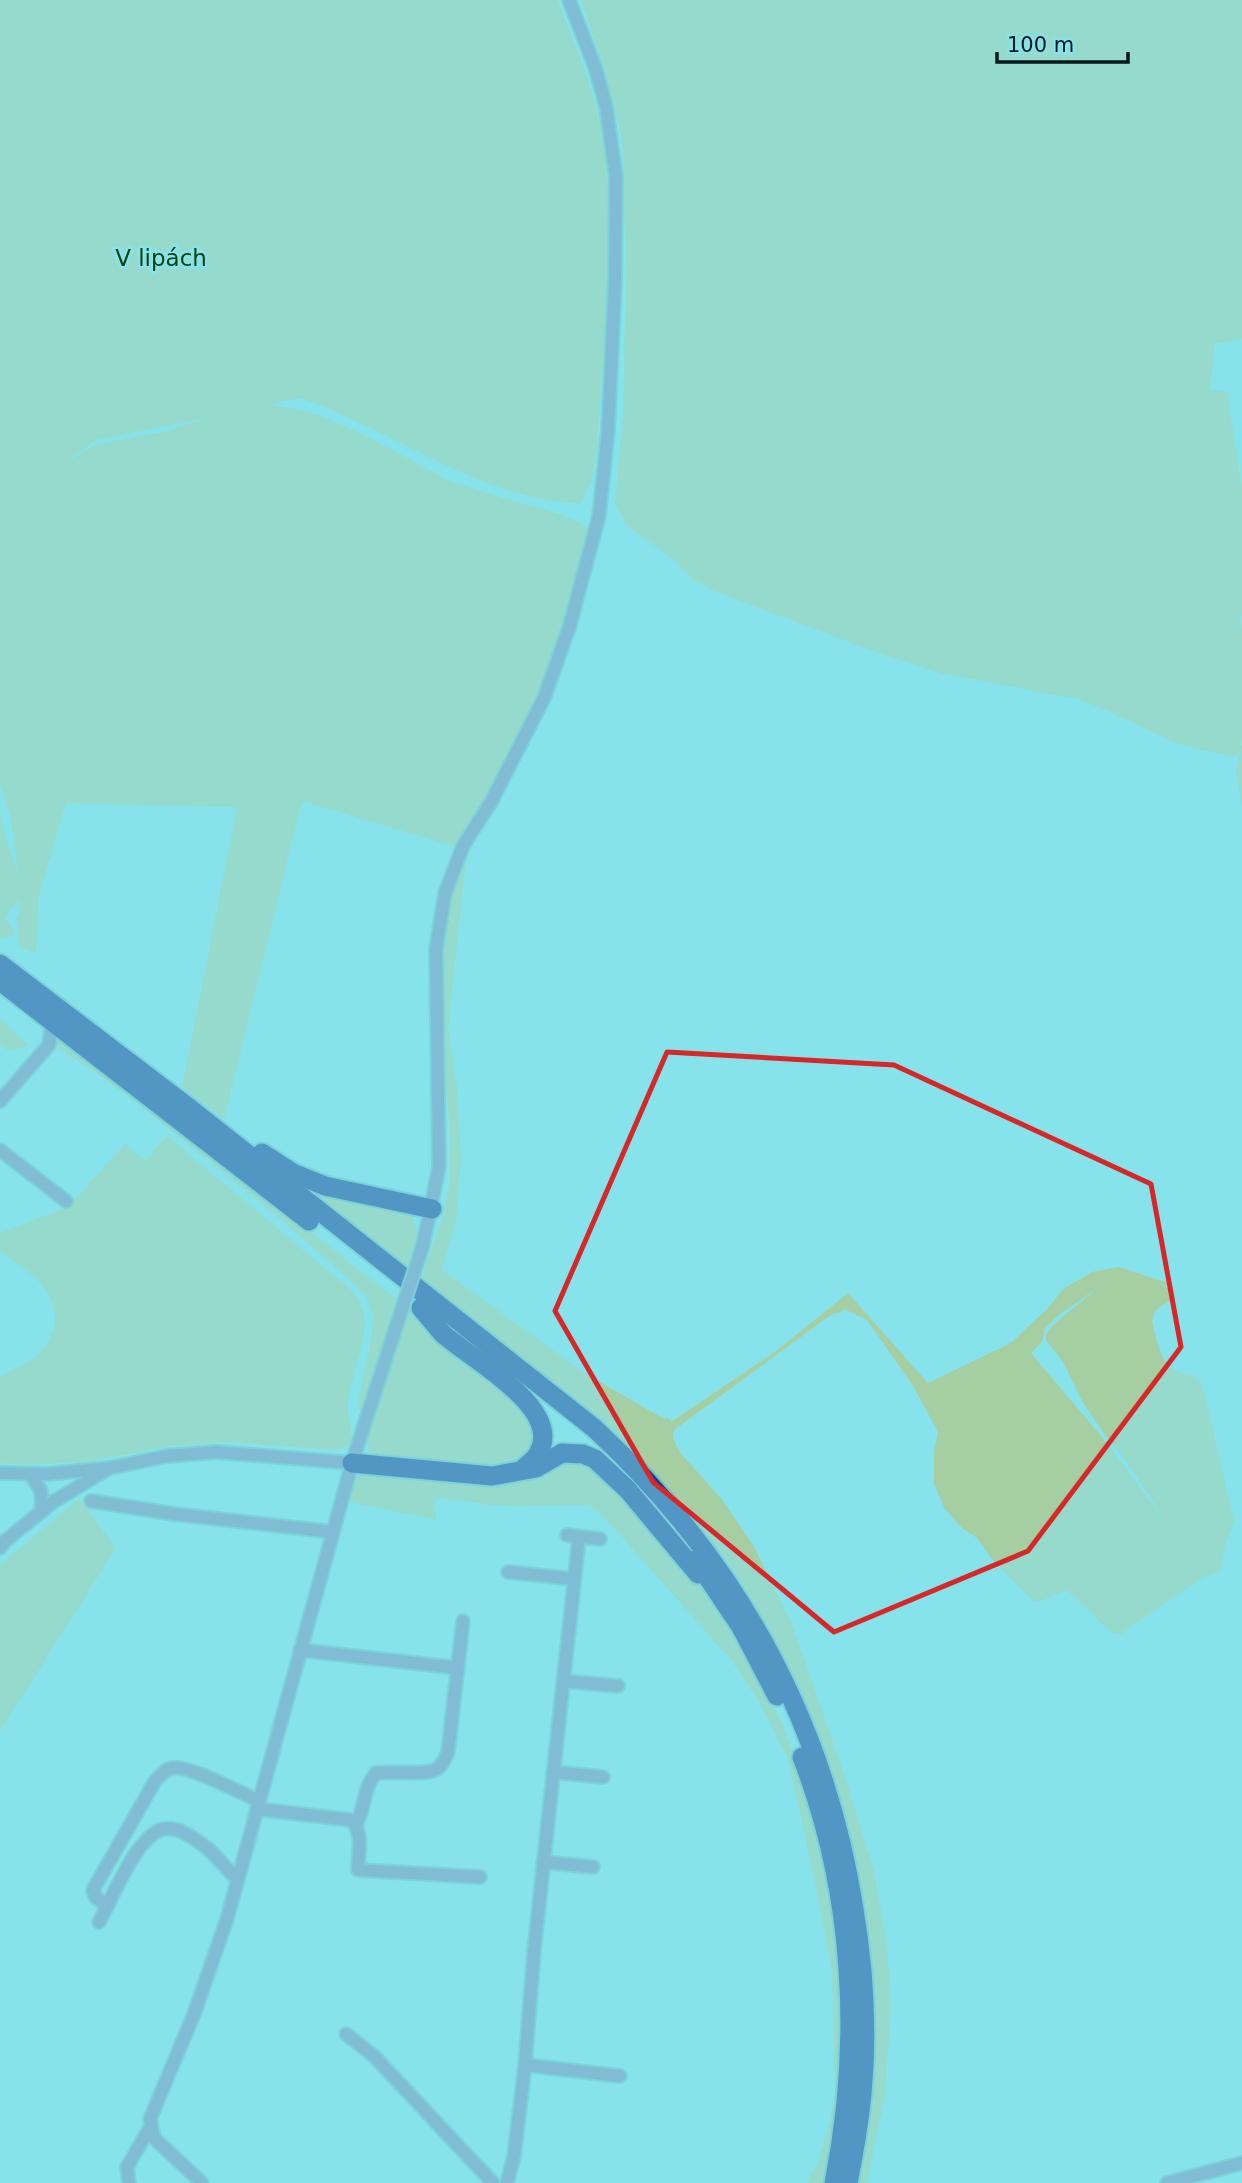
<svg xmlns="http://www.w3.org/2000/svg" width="1242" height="2183" viewBox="0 0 1242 2183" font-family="'DejaVu Sans',sans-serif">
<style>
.green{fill:#a6cea3;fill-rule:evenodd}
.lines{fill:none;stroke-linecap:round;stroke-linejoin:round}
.minor-casing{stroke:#6ebfc6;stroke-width:16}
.highway-casing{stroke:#6ebfc6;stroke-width:23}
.minor{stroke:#788fb9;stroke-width:12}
.highway{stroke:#123b94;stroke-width:19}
.minor-bridge-casing{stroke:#6ebfc6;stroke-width:16;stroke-linecap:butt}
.minor-bridge{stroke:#788fb9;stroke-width:12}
.marked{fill:none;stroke:#d62828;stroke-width:5;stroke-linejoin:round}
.labels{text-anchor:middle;stroke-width:6;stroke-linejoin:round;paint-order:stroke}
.park-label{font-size:23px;fill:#0d410c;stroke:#86e3eb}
</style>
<rect width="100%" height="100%" fill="#86e3eb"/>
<g class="green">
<path d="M0 0H558C576 49 599 99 606 152 616 230 607 311 601 390 598 420 600 480 580 503 497 501 428 453 355 421 343 416 312 400 301 399 292 398 278 403 269 405L292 408 321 416 366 436 454 483 565 516 590 528 571 610 543 689 462 840 453 846 302 801 224 1119 182 1087 237 807 66 803 39 895 36 953 20 947 16 919 20 914 19 900 4 917 14 930V934L4 939 0 937V811L6 839 18 874 11 819 0 783ZM212 417 167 431 97 444 61 465 96 440Z"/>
<path d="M581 0H1242V339L1220 343 1215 342 1210 390 1227 392 1242 488V621L1238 599 1242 633V738L1240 746 1242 745V810L1236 772 1240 752 1234 756C1227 756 1220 753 1213 752 1164 745 1124 714 1077 699L940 673 875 652 712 590 693 580 676 561 626 525 615 504 623 413 626 268 622 139 606 75Z"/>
<path d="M483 825 466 859 448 1029 457 1087 461 1159 457 1207 459 1209 442 1270 583 1372 664 1419 667 1417 671 1422 776 1351 848 1293 928 1383 1011 1343 1049 1307 1063 1289 1092 1272 1119 1267 1171 1284 1164 1286 1175 1294C1171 1304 1156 1305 1153 1317 1151 1323 1155 1332 1156 1338 1159 1348 1162 1361 1171 1368 1182 1376 1197 1371 1203 1386L1234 1521 1226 1543 1221 1568 1212 1575H1205L1121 1634 1111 1632 1067 1590 1041 1601H1034L995 1563 977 1538 962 1528 945 1509 934 1484V1452L938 1432 913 1386 867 1320 844 1309 839 1313 832 1314 674 1430 673 1438 679 1451 723 1501 753 1545 793 1627 846 1780 874 1871 887 1945 891 2007 885 2096 867 2183H859L868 2127 873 2060 869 1936 856 1862 843 1814 821 1741 796 1687 764 1622 729 1564 644 1461 513 1350 464 1314 421 1279 442 1218 449 1187V1120L440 1018V958L449 890 464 850ZM1099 1287 1053 1325 1046 1334V1340L1063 1362 1083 1403 1105 1435 1125 1459 1170 1528 1111 1448 1031 1353 1042 1342 1045 1328 1059 1315Z"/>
<path d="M0 1019 29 1046 9 1051 0 1045Z"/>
<path d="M57 1037 221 1161 396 1299 361 1413 357 1407 372 1334 373 1314 367 1298 350 1280 283 1221 121 1091 57 1047Z"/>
<path d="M167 1136 351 1290 359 1300 364 1313 365 1326C363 1351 352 1375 348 1401 346 1415 356 1432 349 1444 346 1449 340 1449 335 1450L229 1442 172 1446 91 1461 29 1465 0 1463V1377C12 1369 28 1364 38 1355 47 1346 54 1333 55 1321 57 1286 24 1270 0 1251V1233L68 1207 125 1144 145 1161Z"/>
<path d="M293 1182 407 1211C425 1228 413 1250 407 1270Z"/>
<path d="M410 1310 442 1342 527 1409 540 1440 522 1463 501 1467 375 1454 369 1451 366 1440Z"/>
<path d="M569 1457 593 1466 653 1526 723 1616 762 1681 785 1731 804 1785 825 1861 841 1954V2094L826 2183H807L818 2161 828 2130 835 2090 832 1970 814 1877 788 1759 762 1706 725 1651 721 1649 609 1522 589 1505C558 1504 527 1508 497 1505 476 1504 457 1499 437 1498L434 1506 437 1520 345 1501 351 1481 363 1474 477 1483 515 1484 532 1478Z"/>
<path d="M79 1498 116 1548 0 1731V1565Z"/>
</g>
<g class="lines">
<g class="minor-casing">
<g id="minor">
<path d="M0 1101 49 1045 52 1021"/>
<path d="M0 1150 66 1201"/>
<path d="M423 1245 439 1167 436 949 445 893 463 846 491 802 544 698 569 628 599 516 608 431 615 282 616 177 606 106 595 67 569 0"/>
<path d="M0 1473 47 1474 110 1468 167 1456 216 1452 352 1463"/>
<path d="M31 1475 41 1491 42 1511"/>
<path d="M91 1501 174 1514 333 1532"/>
<path d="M567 1535 600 1539"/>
<path d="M0 1548 5 1541 53 1502 106 1470"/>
<path d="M508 1572 574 1579"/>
<path d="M300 1650 458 1668"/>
<path d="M563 1681 618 1686"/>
<path d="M553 1772 603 1777"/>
<path d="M257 1809 351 1820C364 1832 358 1854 358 1870L480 1877"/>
<path d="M356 1825C366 1805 362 1791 376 1773 391 1771 425 1775 435 1770 442 1767 445 1758 448 1752L463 1621"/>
<path d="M543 1862 593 1867"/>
<path d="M108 1905 96 1898 93 1890 155 1781C160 1776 165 1769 172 1768 187 1764 243 1794 259 1801"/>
<path d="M99 1922C112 1899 137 1835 163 1829 177 1826 192 1837 203 1845 216 1854 225 1869 238 1879"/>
<path d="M346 2034 374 2056 493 2183"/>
<path d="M525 2065 620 2076"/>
<path d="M129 2183 127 2167 151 2126"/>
<path d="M202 2183 154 2138 150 2119 194 2014 227 1919 352 1463 395 1330"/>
<path d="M507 2183 514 2156 525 2065 534 1951 579 1537"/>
<path d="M1167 2183 1242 2163"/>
</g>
</g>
<g class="highway-casing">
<g id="highway">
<path d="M0 964 188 1107 594 1428C734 1558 822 1714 853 1903 864 1966 868 2031 862 2094 859 2124 854 2153 848 2183"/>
<path d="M0 981 309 1221"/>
<path d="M262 1153 293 1173 325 1186 432 1209"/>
<path d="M421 1308C428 1316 435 1325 442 1333 469 1358 563 1407 539 1452 536 1459 529 1463 524 1468"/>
<path d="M352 1463 492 1476 536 1468 562 1453 583 1454 595 1459 628 1490 698 1574"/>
<path d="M696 1560 741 1627 777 1696"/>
<path d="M802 1757C854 1892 862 2042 834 2183"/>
</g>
</g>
<use href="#minor" class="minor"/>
<use href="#highway" class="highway"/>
<g class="minor-bridge-casing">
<path id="minor-bridge" d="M395 1330 423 1245"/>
</g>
<use href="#minor-bridge" class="minor-bridge"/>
</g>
<path d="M0 0H1242V2183H0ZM667 1052 894 1065 1151 1184 1181 1347 1028 1551 834 1632 653 1482 555 1311Z" fill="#86e3eb" fill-opacity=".55" fill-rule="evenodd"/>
<path class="marked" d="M667 1052 894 1065 1151 1184 1181 1347 1028 1551 834 1632 653 1482 555 1311Z"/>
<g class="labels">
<g class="park-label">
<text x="161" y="266">V lipách</text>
</g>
</g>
<path d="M997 52v10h131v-10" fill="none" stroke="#00191b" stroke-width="3.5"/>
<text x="1007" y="52" font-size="21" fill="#00191b" stroke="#86e3eb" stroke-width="5" paint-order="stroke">100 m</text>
</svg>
